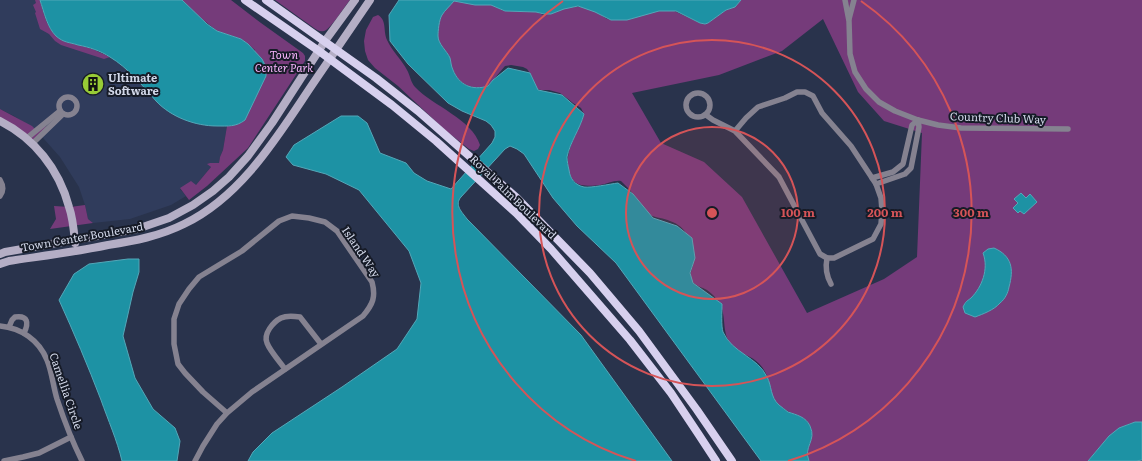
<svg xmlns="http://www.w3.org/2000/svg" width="1142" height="461" viewBox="0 0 1142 461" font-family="Literata,serif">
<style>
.built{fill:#303c5c}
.green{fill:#753b7a;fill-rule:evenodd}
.water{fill:#1d92a4;stroke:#53a7b8}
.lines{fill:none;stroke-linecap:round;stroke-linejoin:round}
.street{stroke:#858290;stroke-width:5.5}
.secondary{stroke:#b4aec5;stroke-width:8}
.primary{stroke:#d7d0ee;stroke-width:8}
.ring{fill:none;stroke:#d55458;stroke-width:2}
.labels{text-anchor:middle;stroke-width:4;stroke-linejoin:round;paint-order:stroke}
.park-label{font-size:11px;font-style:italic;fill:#f9b4fd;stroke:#161b27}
.poi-label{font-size:11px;font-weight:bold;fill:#d1d7e8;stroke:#161b27;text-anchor:start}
.street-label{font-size:11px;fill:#d1d7e8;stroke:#161b27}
.centre{fill:#d55458;stroke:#161b27;stroke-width:2}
.ring-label{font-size:12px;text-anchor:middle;font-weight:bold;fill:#d55458;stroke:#161b27;stroke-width:4;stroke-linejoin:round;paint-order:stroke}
</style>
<rect width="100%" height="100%" fill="#29334c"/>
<path class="built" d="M0 0H40L51 29 55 34 60 39 91 49 110 57 122 66 146 88 157 102 209 126H227L223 150 220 157 219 163H210L208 164 211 167 196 185 180 189 186 196 171 205 130 219 93 223 88 219 85 205 79 187 60 157 36 130 14 116 0 109Z"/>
<g class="green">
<path d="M35 0H40C43 11 46 26 55 34 64 43 77 44 89 48 96 50 103 54 110 57L104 59 61 45 55 41 49 34 40 29 35 13 36 12 33 5 36 3Z"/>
<path d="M182 0H231L261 23 303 53 305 56V61L248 148 207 186 189 200 180 188 191 181 196 185 211 167 207 164 210 163H219L220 157 223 150 227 126H233L255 50 248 44 241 39 217 31 197 15Z"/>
<path d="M275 0H350C344 7 331 29 324 31 320 32 317 30 314 28Z"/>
<path d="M741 0H1142V422C1118 421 1102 445 1088 461H809C803 446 817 441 810 426 806 416 794 416 786 410 781 407 775 403 773 398 771 395 771 392 770 389 769 382 767 373 762 367 759 363 754 359 750 357 745 354 738 353 734 349 722 336 726 323 722 309 719 301 714 295 707 290 702 287 695 286 692 281 688 275 693 269 693 263 691 244 690 228 670 221 664 218 656 218 650 215L629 189 621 181C614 180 607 184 600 185 594 186 586 186 581 185 570 183 566 167 568 157 570 142 580 128 584 114L581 108 573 103 568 99 560 93 549 90H541L537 89 530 73 527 69 523 67 511 65 505 66 488 86C477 90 465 87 457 78L436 36 439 18 450 1H456L478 5 490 4 504 11 511 9 524 12 535 11 543 15 547 14 555 9 575 7H582L595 11 607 19 614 20 616 19H631L652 11 670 9 700 23 705 24 708 23 726 10 735 7ZM823 19 858 92 884 121 922 133 917 257 884 279 807 313 742 197 704 162 661 143 632 93 719 75 782 51Z"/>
<path d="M378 15C387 20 383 31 387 40 392 51 402 60 407 70 410 75 411 83 415 87 433 106 472 119 480 145L478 149 474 151 469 149 445 130 398 86 375 68 368 60 365 51 364 41 366 30 373 17Z"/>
<path d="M0 109 32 126 36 130 43 124 48 129 33 143 0 121Z"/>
<path d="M85 205 88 219 93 223 50 229 56 219 54 206 70 207Z"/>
</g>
<g class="water">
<path d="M40 0H182L207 24 217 31 241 39 248 44 262 59 266 67V76L245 120C236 127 228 126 217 126 195 126 171 117 156 101 142 85 128 68 110 57 101 51 89 47 78 45 69 42 64 43 56 36 47 27 44 12 40 0Z"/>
<path d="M399 0H741L735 7 726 10 708 23 705 24 700 23 676 11H659L627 20H611L595 12 578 6 564 9 551 14H544L536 12 505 11 491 5H475L454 1C450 6 445 10 442 15 439 20 438 31 438 36 438 44 447 51 450 58 451 62 451 66 453 70 459 85 472 91 488 86L493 80 508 68 530 73 538 90 562 95 584 114C580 129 570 142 567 157 567 161 568 166 569 170 570 179 575 185 584 187 591 188 610 184 618 183L633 194 653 218 677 226 692 238 695 258 690 273 693 283 722 304C722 311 721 326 723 332 732 353 758 357 767 377 772 386 770 397 779 405 782 407 785 410 788 412 797 415 806 417 810 426 817 441 803 446 809 461H761L616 263 577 226 553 198 524 154 517 149 510 146 505 149 461 197C454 205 462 212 467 219L581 335 672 461H248L253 452 272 433 342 387 397 349 417 319 421 283 409 251 359 190 326 174 293 165 286 157 294 145 341 116H358L367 123 380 153 406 163 414 173 427 181 451 189 492 143 495 137V131L491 125 486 121 462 111 448 103 408 64 390 41 389 15Z"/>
<path d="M1021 193 1026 198 1030 194 1037 202 1024 214 1020 211 1018 213 1013 208 1018 203 1014 199Z"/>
<path d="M994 248C1012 256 1014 269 1009 287 1008 293 1005 299 1000 303 994 310 983 314 975 317L965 313 963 307C966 301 966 302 971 298 982 287 989 269 983 253L988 249Z"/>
<path d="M128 259H139V272L133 292 123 336 135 378 153 409 175 428 180 441 177 461H122C117 440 108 420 101 400 88 366 74 333 59 300L74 274 89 264Z"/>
<path d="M1135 422H1142V460L1136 461H1088L1109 436 1119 428Z"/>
</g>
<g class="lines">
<g class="street">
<path d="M845 0 849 21 850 54 855 72 866 89 879 102 895 111 918 120 938 125 961 128 1068 129"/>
<path d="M849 19 854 0"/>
<circle cx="698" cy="105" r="12"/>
<circle cx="68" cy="106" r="9"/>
<path d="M706 115 713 120 735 131 779 177 820 254 827 258H834L873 239 881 224 882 211 881 198 876 184 851 146 822 113 813 96 805 92H797L785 98 758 107 746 118 735 131"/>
<path d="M27 138 60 111"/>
<path d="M33 143 63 114"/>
<path d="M872 178 893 172 903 164 912 125 918 120 919 127 911 168 905 174 876 184"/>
<path d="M0 180C3 185 4 191 0 196"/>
<path d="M827 258C825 268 826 275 831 284"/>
<path d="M0 326C21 328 39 340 47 360 52 372 53 386 57 399 64 420 72 441 82 461"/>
<path d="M9 327 12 320 15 317C28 315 29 323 24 333"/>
<path d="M285 369C280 362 270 351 267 343 263 334 273 322 281 318 287 315 294 316 300 317L321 344"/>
<path d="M4 461 23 457 39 453 71 437"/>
<path d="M195 461 203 446 217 424 227 413 252 392 363 316C373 304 376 297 372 282L337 231 325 222 309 218 292 216 279 221 242 251 199 277 189 289 179 304 174 319V344L178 364 185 373 203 392 227 413"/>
</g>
<g class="secondary">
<path d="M0 121C34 138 59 169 69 207 73 218 74 231 75 243"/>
<path d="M0 254 5 252 137 229 169 218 193 205 213 191 229 177 248 156 272 123 325 41 355 0"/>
<path d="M0 264 9 261C42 256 75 252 108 245 134 241 160 236 184 224 242 196 277 137 312 85 331 57 351 28 370 0"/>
</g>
<g class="primary">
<path d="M245 0 319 51 392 105 436 141 516 213 551 249 630 340 671 393 699 435 716 461"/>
<path d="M266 0 376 78 418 111 517 198 590 273 639 331 697 410 732 461"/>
</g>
</g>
<circle cx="712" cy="213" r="86" fill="#d55458" fill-opacity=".12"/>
<g class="ring">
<circle cx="712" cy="213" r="86"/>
<circle cx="712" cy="213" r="173"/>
<path d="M636 461A259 259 0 0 1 563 1M861 1A259 259 0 0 1 788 461"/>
</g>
<defs>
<g id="building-disc" transform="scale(1.15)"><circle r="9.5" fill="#98cb36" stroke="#161b27"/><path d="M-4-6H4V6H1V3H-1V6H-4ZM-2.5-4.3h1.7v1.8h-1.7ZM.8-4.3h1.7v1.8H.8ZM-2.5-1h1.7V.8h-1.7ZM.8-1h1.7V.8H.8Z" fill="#111"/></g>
</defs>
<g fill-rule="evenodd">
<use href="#building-disc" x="93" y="84"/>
</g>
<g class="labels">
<g class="park-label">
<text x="284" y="59">Town<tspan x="284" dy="13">Center Park</tspan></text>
</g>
<g class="poi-label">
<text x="108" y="82">Ultimate<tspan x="108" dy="13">Software</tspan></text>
</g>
<g class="street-label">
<text transform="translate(998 118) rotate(2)" y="4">Country Club Way</text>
<text transform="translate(513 197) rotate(44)" y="4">Royal Palm Boulevard</text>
<text transform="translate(82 237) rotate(-10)" y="4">Town Center Boulevard</text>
<text transform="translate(361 252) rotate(56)" y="4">Island Way</text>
<text transform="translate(66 391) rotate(71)" y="4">Camellia Circle</text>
</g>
</g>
<circle cx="712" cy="213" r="6" class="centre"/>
<g class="ring-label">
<text x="798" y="217">100 m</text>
<text x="885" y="217">200 m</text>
<text x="971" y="217">300 m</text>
</g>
</svg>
